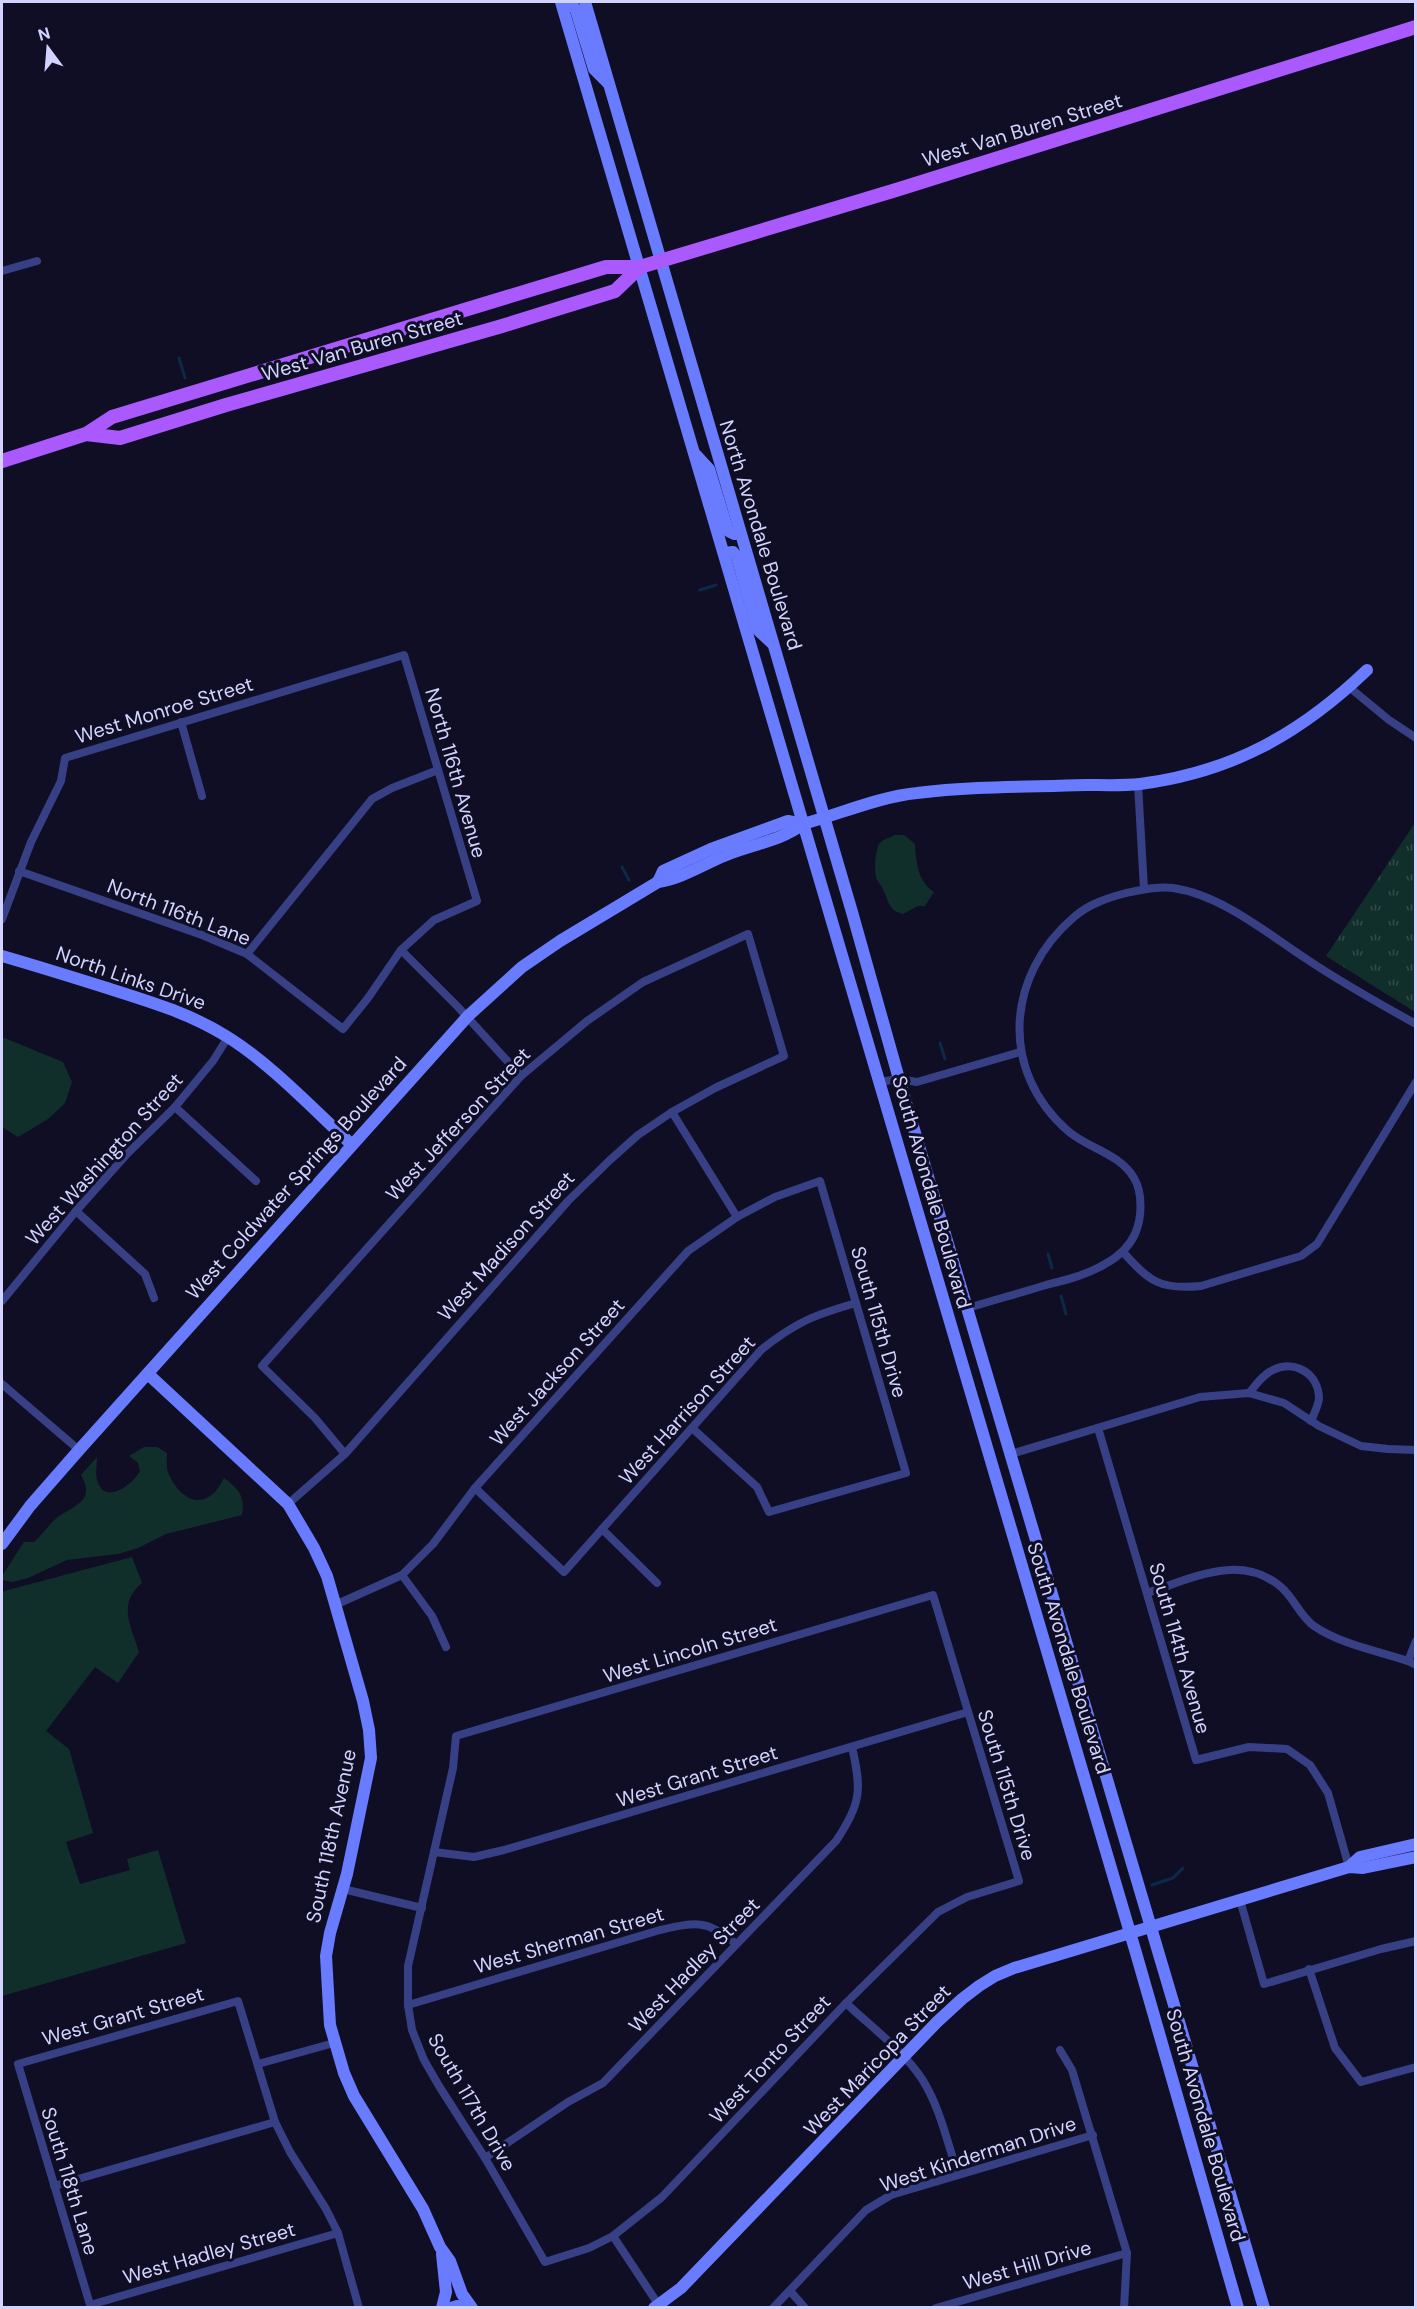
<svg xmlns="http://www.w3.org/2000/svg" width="1417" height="2309" viewBox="0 0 1417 2309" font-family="'DM Sans',sans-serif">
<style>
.grass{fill:#112f2a}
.park{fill:url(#park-tufts)}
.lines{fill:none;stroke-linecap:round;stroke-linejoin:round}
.stream{stroke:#0b2a48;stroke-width:3}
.street{stroke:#384085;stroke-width:8}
.secondary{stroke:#697bff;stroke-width:12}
.primary{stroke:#aa59ff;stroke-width:14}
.labels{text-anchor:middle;stroke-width:6;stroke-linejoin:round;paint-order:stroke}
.street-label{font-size:20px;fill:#d2d4ff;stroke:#0f0e25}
</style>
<defs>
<pattern id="park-tufts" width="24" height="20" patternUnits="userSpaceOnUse" patternTransform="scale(1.5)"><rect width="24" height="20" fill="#112f2a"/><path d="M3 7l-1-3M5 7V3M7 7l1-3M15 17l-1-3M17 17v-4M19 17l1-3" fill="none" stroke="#334c4a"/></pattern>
</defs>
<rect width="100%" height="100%" fill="#0f0e25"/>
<g class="grass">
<path d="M895 835H904L915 844C916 862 918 882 934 892L925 906H918L903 914C888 910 889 902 883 889 881 885 877 881 876 877 874 870 875 851 879 844 882 839 890 838 895 835Z"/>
<path d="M2 1037 63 1062 72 1082 65 1103 48 1119 18 1137 2 1127Z"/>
<path d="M144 1447H157L167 1453C167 1459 166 1467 168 1472 181 1504 208 1512 224 1478 239 1489 245 1496 242 1515L166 1534 138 1548 118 1554 67 1560 28 1578 12 1582 2 1580V1576L24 1542H34C43 1534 49 1524 58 1517 75 1505 96 1501 81 1475L97 1457C97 1464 95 1474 97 1480 104 1506 133 1485 140 1471L138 1463 129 1456Z"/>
<path d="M132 1557 142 1583C117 1604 131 1626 139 1652L118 1683 95 1667 46 1731 69 1749 93 1833 66 1842 80 1884 130 1870 127 1859 158 1850 186 1943 2 1996V1597L4 1591Z"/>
</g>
<path class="park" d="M1415 823V1012L1326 956Z"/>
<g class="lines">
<g class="stream">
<path d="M179 358 185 378"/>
<path d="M700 590 716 585"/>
<path d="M622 867 629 880"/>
<path d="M940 1043 945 1059"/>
<path d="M1048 1254 1052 1268"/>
<path d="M1061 1296 1066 1314"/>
<path d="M1152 1885 1173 1878 1183 1868"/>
</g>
<g class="street">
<path d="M2 271 37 261"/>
<path d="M1349 687 1389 720 1416 738"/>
<path d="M181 722 202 796"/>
<path d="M1138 784 1144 889"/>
<path d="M2 919 31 842 61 781 65 758 404 655 477 901 434 920 401 950 368 998 343 1029 247 954 202 935 19 871"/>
<path d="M401 950 458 1007 521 1076"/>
<path d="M247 954 372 799 392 788 438 770"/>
<path d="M879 1082 899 1079 917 1082 1020 1052"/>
<path d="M175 1107 256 1181"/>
<path d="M672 1112 737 1217"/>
<path d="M76 1211 145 1274 154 1298"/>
<path d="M1123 1252C1150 1282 1160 1290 1201 1286L1301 1256 1317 1244 1416 1082"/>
<path d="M2 1301 76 1211 126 1155 175 1107 213 1061 228 1037"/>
<path d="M968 1308C994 1300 1020 1293 1046 1285 1066 1280 1087 1275 1105 1264 1118 1257 1129 1247 1135 1234 1142 1218 1143 1193 1134 1178 1119 1153 1089 1149 1068 1131 999 1071 1006 975 1074 917 1089 904 1107 898 1126 893 1141 890 1158 886 1173 888 1222 895 1268 934 1308 960 1342 983 1380 1004 1416 1024"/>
<path d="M2 1384 79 1450"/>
<path d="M1249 1393C1256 1385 1263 1374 1273 1370 1295 1359 1319 1374 1319 1399 1318 1406 1314 1414 1311 1421"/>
<path d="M1098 1428 1196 1760 1249 1747 1287 1749 1310 1765 1328 1793 1349 1867"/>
<path d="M1011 1454 1200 1397 1249 1393 1284 1403 1319 1426 1361 1446 1388 1449 1416 1450"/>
<path d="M475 1488 564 1572 761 1350C796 1322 814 1315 856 1303"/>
<path d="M288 1504 345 1454 568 1201 610 1160 638 1135 672 1112 715 1088 784 1056 748 934 643 982 587 1021 521 1076 262 1366 315 1418 345 1454"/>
<path d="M602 1529 657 1583"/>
<path d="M402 1575 432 1616 446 1647"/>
<path d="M1147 1593C1191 1579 1240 1552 1281 1587 1294 1598 1300 1616 1314 1626 1340 1644 1378 1651 1408 1661L1416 1665"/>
<path d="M933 1595 1019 1881 967 1897 938 1912 846 2003 662 2197 613 2236 589 2248 545 2262 485 2158 439 2086 424 2060 412 2030 408 2005V1966L453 1768 456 1736Z"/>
<path d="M335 1605 402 1575 433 1544 475 1488 688 1251 737 1217 775 1197 820 1181 906 1473 769 1512 757 1487 692 1428"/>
<path d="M1408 1661 1416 1641"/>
<path d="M434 1852 474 1857 504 1850 968 1712"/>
<path d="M343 1889 422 1908"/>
<path d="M1240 1900 1264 1984 1381 1949 1416 1941"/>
<path d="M1309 1969 1335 2048 1361 2082 1416 2067"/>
<path d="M846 2003C871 2027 903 2050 922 2079 940 2107 947 2142 958 2174"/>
<path d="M408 2005 660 1930C696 1922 707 1919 736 1944"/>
<path d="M1060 2050 1072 2070 1127 2253 1124 2308"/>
<path d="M258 2064 334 2043"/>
<path d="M485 2158 568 2102 603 2083 836 1841C861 1804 862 1790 852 1747"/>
<path d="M54 2186 275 2122"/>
<path d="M613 2236 660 2307"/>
<path d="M790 2291 805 2308"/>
<path d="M90 2305 338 2233"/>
<path d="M91 2308 18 2064 238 2001 275 2122 290 2152 326 2209 338 2233 359 2308"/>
<path d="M773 2308 866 2210 891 2195 1093 2135"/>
<path d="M936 2308 1127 2253"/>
</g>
<g class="secondary">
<path d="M561 2 1136 1953 1238 2308"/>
<path d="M570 2 576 10 594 69 608 83"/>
<path d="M585 2 852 912 899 1079 1264 2308"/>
<path d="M696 455 709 469 728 531 734 534 740 533"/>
<path d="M724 553 733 552 737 557 758 630 772 643"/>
<path d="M658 882 663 871 711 849 788 821 803 824"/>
<path d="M2 956C37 966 72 977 107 988 148 1001 189 1013 226 1036 270 1063 313 1109 351 1144"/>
<path d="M148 1374 288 1504 314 1548 327 1576 363 1701 369 1730 371 1758 347 1874 330 1933 326 1956 330 2025 344 2073 354 2096 423 2209 440 2247 450 2261 462 2294 472 2308"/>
<path d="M2 1544 30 1506 79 1450 468 1016 522 967 560 941 658 882C681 879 702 865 724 856 750 845 781 841 803 824 840 814 878 797 917 793 972 786 1029 787 1085 785 1103 785 1122 786 1140 784 1232 772 1300 734 1367 670"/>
<path d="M1349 1867 1360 1857 1416 1844"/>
<path d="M442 2254 446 2292 442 2308"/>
<path d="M451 2308 457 2306 471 2308"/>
<path d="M654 2308 681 2288 937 2022 962 1999 979 1986 995 1976 1014 1968 1349 1867 1363 1868 1416 1857"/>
</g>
<g class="primary">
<path d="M86 434 120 438 226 405 502 326 615 291 640 267"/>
<path d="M2 461 86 434 112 417 606 267H640L896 190 1416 27"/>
</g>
</g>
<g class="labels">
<g class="street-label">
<text transform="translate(1022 130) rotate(-17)" y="7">West Van Buren Street</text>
<text transform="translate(362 346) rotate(-16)" y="7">West Van Buren Street</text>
<text transform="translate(761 535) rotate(73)" y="7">North Avondale Boulevard</text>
<text transform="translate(164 710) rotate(-17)" y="7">West Monroe Street</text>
<text transform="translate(456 773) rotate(74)" y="7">North 116th Avenue</text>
<text transform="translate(179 912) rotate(21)" y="7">North 116th Lane</text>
<text transform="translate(131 978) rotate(19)" y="7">North Links Drive</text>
<text transform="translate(458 1124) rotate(-47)" y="7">West Jefferson Street</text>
<text transform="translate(104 1159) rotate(-48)" y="7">West Washington Street</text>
<text transform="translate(296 1178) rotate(-48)" y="7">West Coldwater Springs Boulevard</text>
<text transform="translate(932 1192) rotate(74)" y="7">South Avondale Boulevard</text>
<text transform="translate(506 1246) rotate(-48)" y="7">West Madison Street</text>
<text transform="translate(879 1322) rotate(74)" y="7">South 115th Drive</text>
<text transform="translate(557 1372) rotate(-48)" y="7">West Jackson Street</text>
<text transform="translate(687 1410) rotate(-48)" y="7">West Harrison Street</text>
<text transform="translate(1180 1648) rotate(74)" y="7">South 114th Avenue</text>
<text transform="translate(690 1650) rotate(-17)" y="7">West Lincoln Street</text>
<text transform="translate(1069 1658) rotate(73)" y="7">South Avondale Boulevard</text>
<text transform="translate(697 1776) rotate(-17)" y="7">West Grant Street</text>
<text transform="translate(1007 1785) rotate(73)" y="7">South 115th Drive</text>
<text transform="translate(331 1836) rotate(-78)" y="7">South 118th Avenue</text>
<text transform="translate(569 1940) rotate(-16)" y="7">West Sherman Street</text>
<text transform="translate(694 1965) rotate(-46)" y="7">West Hadley Street</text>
<text transform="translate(123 2016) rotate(-16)" y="7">West Grant Street</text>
<text transform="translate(770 2059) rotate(-47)" y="7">West Tonto Street</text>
<text transform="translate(877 2060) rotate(-46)" y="7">West Maricopa Street</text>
<text transform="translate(472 2102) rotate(60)" y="7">South 117th Drive</text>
<text transform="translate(1206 2125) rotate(74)" y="7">South Avondale Boulevard</text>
<text transform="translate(978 2154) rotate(-18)" y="7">West Kinderman Drive</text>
<text transform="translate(70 2181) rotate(73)" y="7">South 118th Lane</text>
<text transform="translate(209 2253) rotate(-16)" y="7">West Hadley Street</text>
<text transform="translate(1027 2265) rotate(-16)" y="7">West Hill Drive</text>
</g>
</g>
<rect width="1417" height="2309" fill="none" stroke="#d2d4ff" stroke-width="6"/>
<g transform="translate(48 48) rotate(344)" stroke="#0f0e25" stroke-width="4.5" paint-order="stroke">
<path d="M0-4.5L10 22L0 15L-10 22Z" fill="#d2d4ff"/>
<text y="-9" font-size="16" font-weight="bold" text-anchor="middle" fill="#d2d4ff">N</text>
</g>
</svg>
